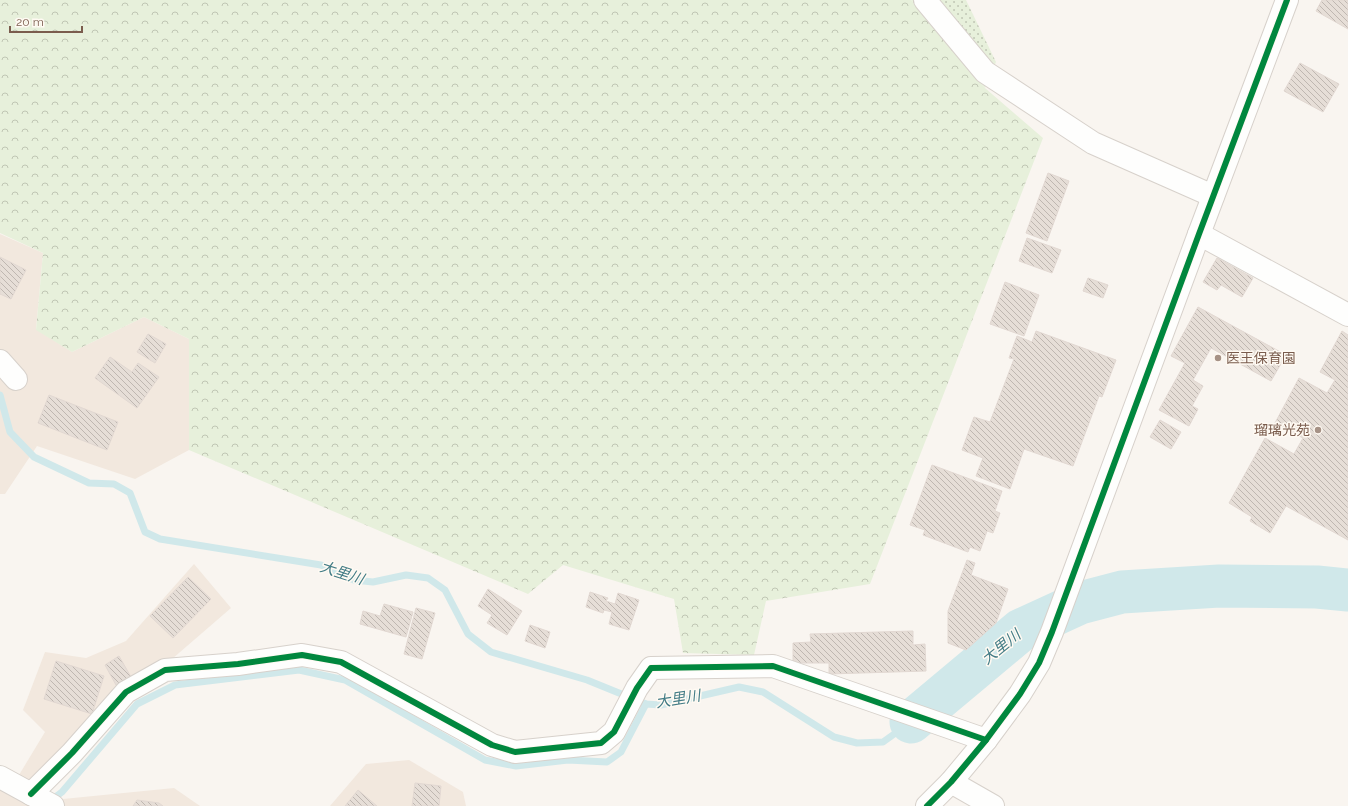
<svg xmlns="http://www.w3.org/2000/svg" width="1348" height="806" viewBox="0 0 1348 806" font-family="Raleway,'Noto Sans JP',sans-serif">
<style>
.residential{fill:#f2e8de}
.grass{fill:url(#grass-dots)}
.forest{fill:url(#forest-crowns)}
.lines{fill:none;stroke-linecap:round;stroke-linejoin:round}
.stream{stroke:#d0e8ea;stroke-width:7}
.river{stroke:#d0e8ea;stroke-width:43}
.building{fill:url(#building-back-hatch);stroke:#e2d8d2}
.minor-casing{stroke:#d7d1cb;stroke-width:24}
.tertiary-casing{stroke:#d7d1cb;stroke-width:24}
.minor{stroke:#fefefd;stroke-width:22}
.tertiary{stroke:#fefefd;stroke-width:22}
.cycleway-casing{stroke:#fffaf3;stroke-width:8}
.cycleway{stroke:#00873e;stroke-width:6}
.poi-dot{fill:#a69286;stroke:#fffaf3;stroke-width:1.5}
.labels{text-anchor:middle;stroke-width:3;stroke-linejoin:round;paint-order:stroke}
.poi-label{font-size:14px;fill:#7a5c4d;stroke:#fffaf3;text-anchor:start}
.water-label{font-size:15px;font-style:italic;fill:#437c86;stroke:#fffaf3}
</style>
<defs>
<pattern id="grass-dots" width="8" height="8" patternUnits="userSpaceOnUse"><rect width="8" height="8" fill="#e7f0db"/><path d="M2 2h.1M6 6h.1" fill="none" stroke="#c0c6b4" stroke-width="1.8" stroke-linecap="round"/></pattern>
<pattern id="forest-crowns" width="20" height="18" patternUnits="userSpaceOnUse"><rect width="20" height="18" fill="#e7f0db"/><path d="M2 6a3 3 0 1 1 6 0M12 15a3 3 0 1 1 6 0" fill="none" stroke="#c0c6b4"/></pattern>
<pattern id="building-back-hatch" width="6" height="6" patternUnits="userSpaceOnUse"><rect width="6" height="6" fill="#e6ded7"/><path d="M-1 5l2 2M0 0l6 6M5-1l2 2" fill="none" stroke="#bfb7b1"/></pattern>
</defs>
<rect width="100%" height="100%" fill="#f9f5f0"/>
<g class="residential">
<path d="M0 234 43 253 36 329 72 352 144 317 189 339V450L135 479 37 446 5 494H0Z"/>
<path d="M194 564 231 608 128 697 48 793 63 799 174 788 200 806H0V766L19 775 45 732 23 710 45 652 86 658 126 641Z"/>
<path d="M409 760 463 792 466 806H330L366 764Z"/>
</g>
<path class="grass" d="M911 0H966L996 62 985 88Z"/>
<path class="forest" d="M0 0H911L985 88 1043 138 870 584 766 601 754 655 683 653 674 599 563 565 528 594 189 450V339L144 317 72 352 36 330 43 253 0 233Z"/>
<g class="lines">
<g class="stream">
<path d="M0 395 10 432 34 457 89 483 114 484 130 493 145 532 160 539 321 565 354 580 373 582 406 575 428 578 445 590 468 634 491 652 587 680 646 704 661 705 739 687 763 692 834 737 857 743 883 742 911 722"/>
<path d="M50 801 62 792 137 704 175 685 299 670 345 680 485 760 516 766 568 760 607 762 621 752 646 704"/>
</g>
<path class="river" d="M911 722 1021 630 1080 603 1122 592 1219 586 1317 587 1348 590"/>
</g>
<g class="building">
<path d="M1322 0H1348V29L1316 11Z"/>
<path d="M1300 63 1339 84 1323 112 1284 91Z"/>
<path d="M1048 173 1069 181 1047 241 1026 233Z"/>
<path d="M1027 238 1061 250 1052 273 1019 261Z"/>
<path d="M0 257 26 270 11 299 0 294Z"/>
<path d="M1217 258 1253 278 1242 297 1221 285 1217 290 1203 282Z"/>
<path d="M1088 278 1108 285 1103 298 1083 291Z"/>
<path d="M1005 282 1039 295 1024 336 990 324Z"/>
<path d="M1198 307 1286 355 1271 381 1211 348 1193 380 1203 386 1192 406 1198 409 1189 426 1159 410 1185 363 1171 356Z"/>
<path d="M1036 331 1116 360 1102 397 1099 396 1073 466 1024 449 1010 489 976 476 983 458 962 450 974 417 990 422 1014 359 1009 358 1017 336 1032 342Z"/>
<path d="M1342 331 1348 335V540L1286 506 1270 533 1250 521 1252 517 1229 503 1265 438 1294 454 1303 438 1275 423 1299 378 1327 393 1335 380 1320 372Z"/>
<path d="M148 334 166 344 155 363 137 352Z"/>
<path d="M110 357 132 372 138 363 159 377 137 408 95 378Z"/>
<path d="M49 395 118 422 107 450 38 423Z"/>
<path d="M1160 420 1181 432 1171 449 1150 437Z"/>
<path d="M932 465 1002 491 995 511 1000 513 993 533 987 531 980 551 970 547 968 552 923 535 925 530 910 525Z"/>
<path d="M967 560 975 563 971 575 1008 589 996 623 966 650 948 643V611Z"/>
<path d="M188 577 211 599 173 638 150 616Z"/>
<path d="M488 589 522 611 507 635 487 623 492 615 478 606Z"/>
<path d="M590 592 608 598 606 601 615 604 618 593 639 600 629 630 609 624 612 612 604 610 603 613 586 607Z"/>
<path d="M384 604 413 612 406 637 360 624 363 611 380 616Z"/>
<path d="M416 608 435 613 422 659 404 654Z"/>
<path d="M530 625 550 632 545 648 525 641Z"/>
<path d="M913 631V645L925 644 926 671 829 674V663H793V643L811 642 810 634Z"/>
<path d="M119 656 131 677 116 685 105 665Z"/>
<path d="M56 661 104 676 92 714 44 699Z"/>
<path d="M415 783 441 786 439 806H412Z"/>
<path d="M358 790 377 806H345Z"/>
<path d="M137 800 159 803 163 806H133Z"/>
</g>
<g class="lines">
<g class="minor-casing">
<g id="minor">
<path d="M925 0 985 72 1093 143 1213 196"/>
<path d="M1199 234 1348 315"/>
<path d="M0 361 16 379"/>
<path d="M0 777 53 806"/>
<path d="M951 782 993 806"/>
<path d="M31 794 72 753 126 692 165 670 238 664 302 655 341 662 492 745 515 752 601 743 614 732 637 688 651 668 773 666 986 740"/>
</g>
</g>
<g class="tertiary-casing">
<path id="tertiary" d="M927 806 951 782 986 740 1020 694 1039 663 1052 632 1199 234 1287 0"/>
</g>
<use href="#minor" class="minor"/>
<use href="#tertiary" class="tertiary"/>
<g class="cycleway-casing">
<g id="cycleway">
<path d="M31 794 72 753 126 692 165 670 238 664 302 655 341 662 492 745 515 752 601 743 614 732 637 688 651 668 773 666 986 740"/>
<path d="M927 806 951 782 986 740 1020 694 1039 663 1052 632 1199 234 1287 0"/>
</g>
</g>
<use href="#cycleway" class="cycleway"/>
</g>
<g class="poi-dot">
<circle cx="1218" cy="358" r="4"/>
<circle cx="1318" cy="430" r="4"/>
</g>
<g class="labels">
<g class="poi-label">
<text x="1226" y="363">医王保育園</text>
<text x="1310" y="435" text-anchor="end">瑠璃光苑</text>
</g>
<g class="water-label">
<text transform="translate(342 573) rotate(18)" y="5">大里川</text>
<text transform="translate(1001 647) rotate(-39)" y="5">大里川</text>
<text transform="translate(678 699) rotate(-9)" y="5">大里川</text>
</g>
</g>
<path d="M10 26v6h72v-6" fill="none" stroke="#7a5c4d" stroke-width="2"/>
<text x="16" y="26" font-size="12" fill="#7a5c4d" stroke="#fffaf3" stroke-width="3" paint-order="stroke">20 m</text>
</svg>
